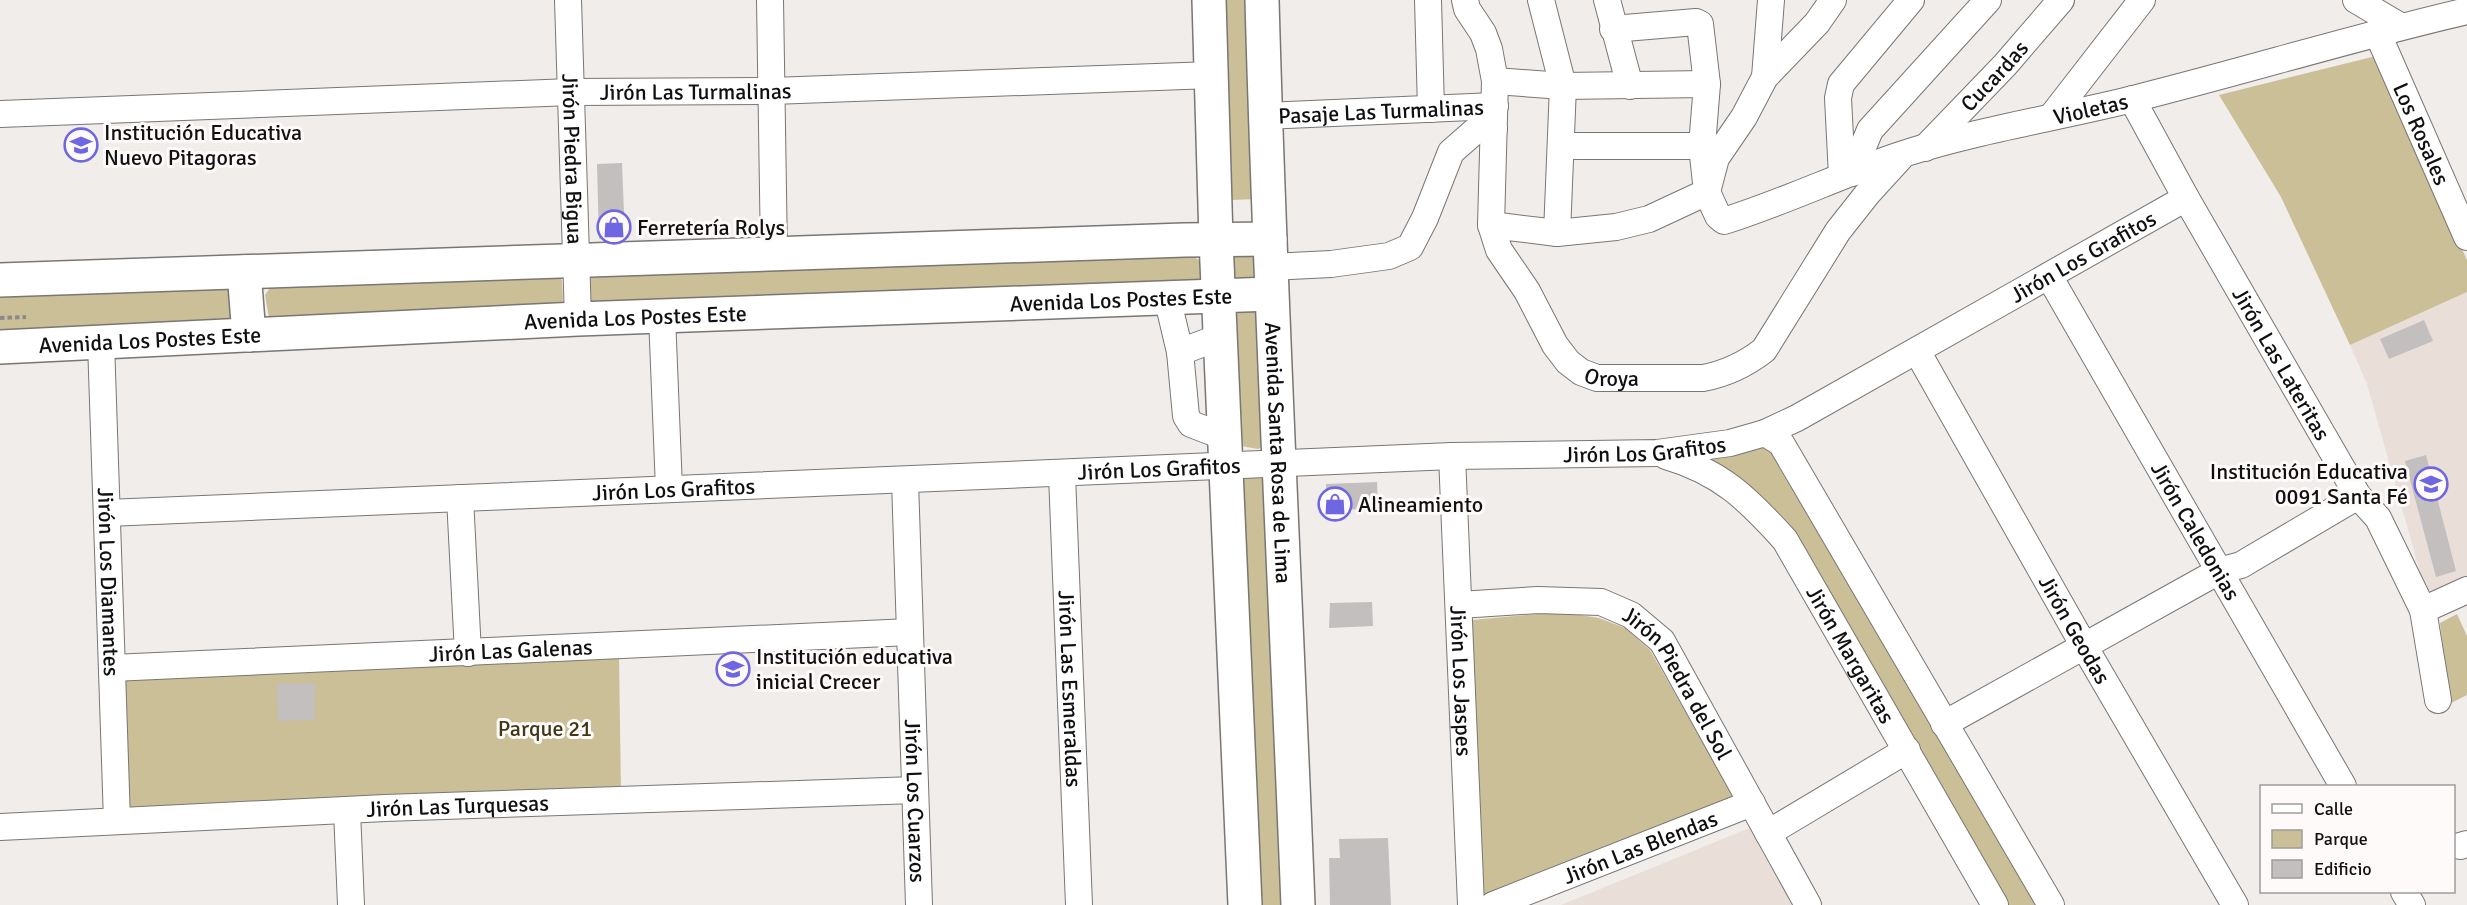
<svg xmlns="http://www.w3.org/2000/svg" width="2467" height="905" viewBox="0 0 2467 905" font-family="Signika,sans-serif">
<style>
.built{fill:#eaded9}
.green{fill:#cabf96}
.building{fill:#c3bfbf}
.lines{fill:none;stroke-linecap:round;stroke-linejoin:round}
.minor-casing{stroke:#797674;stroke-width:28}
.major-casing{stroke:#797674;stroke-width:36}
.path{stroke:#8c8988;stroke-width:4;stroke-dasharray:4.5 3;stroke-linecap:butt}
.minor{stroke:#fff;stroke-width:26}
.major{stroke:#fff;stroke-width:33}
.labels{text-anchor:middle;stroke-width:6;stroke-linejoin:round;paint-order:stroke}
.street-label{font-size:22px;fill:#111010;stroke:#fefaf9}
.poi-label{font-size:22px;fill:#111010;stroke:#fefaf9;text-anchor:start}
.park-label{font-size:22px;fill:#3f3718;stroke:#fefaf9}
</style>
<rect width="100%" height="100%" fill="#f1edeb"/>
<g class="built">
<path d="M2467 292V584L2440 596 2424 586 2367 384 2350 345Z"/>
<path d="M1752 827 1795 905H1561Z"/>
</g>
<g class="green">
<path d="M1219 0H1254L1255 199 1232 200 1225 197Z"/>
<path d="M2376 56 2467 260V292L2350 345 2281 197 2219 95Z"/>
<path d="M1233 254H1257L1258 280 1232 281 1227 264Z"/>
<path d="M1190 255 1201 261 1202 281 589 303 586 283 594 271Z"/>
<path d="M551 271 562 280 563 301 555 311 269 318 265 295 274 282Z"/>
<path d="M223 284 234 292 237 317 229 325 0 337V291Z"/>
<path d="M1257 309 1270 442 1258 449 1241 446 1235 314Z"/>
<path d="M1768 446 2042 905H2006L1793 541 1710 465 1713 456Z"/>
<path d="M1262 473 1271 479 1291 905H1256L1235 482 1244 474Z"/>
<path d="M1560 612 1599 618 1625 628 1650 650 1734 797 1490 899 1483 894 1472 620Z"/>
<path d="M2457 614 2467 636V695L2449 704 2440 623Z"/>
<path d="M619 656 621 795 127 814 120 677Z"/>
</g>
<g class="building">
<path d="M622 163 625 238 599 239 597 164Z"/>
<path d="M2424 320 2433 341 2389 359 2380 339Z"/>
<path d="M2426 455 2456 571 2436 577 2405 461Z"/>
<path d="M1377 482 1378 509 1327 510 1326 484Z"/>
<path d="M1372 602 1373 626 1329 628 1330 603Z"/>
<path d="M315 683V720L278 721 277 684Z"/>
<path d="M1388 838 1391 905H1330L1329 858H1340L1339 839Z"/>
</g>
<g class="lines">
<g class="minor-casing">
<g id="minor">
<path id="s1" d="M568 0 578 319"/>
<path d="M770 0 774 254"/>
<path d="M1428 0 1431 109"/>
<path id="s2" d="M1465 0 1467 9 1483 33 1489 49 1495 81 1491 225 1499 250 1527 291 1555 345 1568 362 1581 372 1597 378H1703C1725 374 1746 364 1764 350L1838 231 1868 193 1900 158"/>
<path d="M1541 0 1563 86 1557 233"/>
<path d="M1607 0 1630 86"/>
<path d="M2356 0 2400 26"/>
<path id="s3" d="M1613 29 1696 22 1700 24 1707 84 1702 146 1707 192 1718 216 1724 221C1785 202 1842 174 1903 154 1978 130 2056 118 2133 99 2245 71 2355 37 2467 11"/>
<path id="s4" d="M2377 32 2467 237"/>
<path d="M1765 77 1771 0"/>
<path d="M1495 81 1563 86 1707 84"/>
<path id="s5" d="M2132 99 2186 198 2358 496 2378 518 2423 610 2438 700"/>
<path id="s6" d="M0 114 571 92 772 91 1212 75"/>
<path id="s7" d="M1265 116 1495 106"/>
<path d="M2052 116 2142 0"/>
<path d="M1561 146H1702"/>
<path id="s8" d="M1925 148 2005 65 2061 0"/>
<path d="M1852 173 1870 130 1988 0"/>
<path d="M1842 176 1838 98 1841 84 1911 0"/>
<path d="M1491 225 1557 233 1616 227 1649 219 1707 192 1716 158 1744 117 1765 77 1817 23 1833 0"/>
<path d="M1270 267 1331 264 1389 256 1410 247 1425 218 1451 152 1475 131 1494 129"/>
<path id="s9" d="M2049 276 2343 786"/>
<path d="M1167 297 1180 352 1186 416 1191 424 1225 437"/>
<path d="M662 316 669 489"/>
<path id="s10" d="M101 342 117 821"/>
<path id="s11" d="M1917 351 2084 646 2235 905"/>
<path d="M1180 352 1220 337"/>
<path d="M1765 433 1781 443 2051 905"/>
<path id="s12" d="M1452 456 1471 905"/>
<path id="s13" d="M1666 456C1721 472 1748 499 1785 540L1995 905"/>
<path id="s14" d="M1062 475 1079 905"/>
<path id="s15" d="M905 481 919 905"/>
<path d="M460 498 468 653"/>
<path id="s16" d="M107 513 1452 456 1657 453 1730 443 1765 433 1797 418 2186 198"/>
<path id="s17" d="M1459 605 1538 600 1601 602 1631 615 1662 641 1808 905"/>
<path d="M2423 610 2467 590"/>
<path id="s18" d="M112 668 910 632"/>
<path d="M1944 724 2219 571 2241 565 2358 496"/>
<path d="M347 811 351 905"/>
<path id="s19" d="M0 827 385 808 915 790"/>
<path d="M1768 833 1907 750"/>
<path d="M2460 846 2467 844"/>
<path d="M2404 892 2412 905"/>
<path id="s20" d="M1493 905 1752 803"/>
</g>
</g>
<g class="major-casing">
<g id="major">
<path d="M1209 0 1216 240 1245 905"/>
<path id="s21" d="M1262 0C1270 302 1286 603 1298 905"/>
<path d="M244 272 249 335"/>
<path d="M0 280 1184 240 1270 239"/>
<path id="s22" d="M0 347 578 319 1271 294"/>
</g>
</g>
<path class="path" d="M0 318 26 317"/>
<use href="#minor" class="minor"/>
<use href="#major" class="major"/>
</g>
<defs>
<g id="school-ring" transform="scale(1.725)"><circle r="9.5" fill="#fefaf9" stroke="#6f67e1" stroke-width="1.5"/><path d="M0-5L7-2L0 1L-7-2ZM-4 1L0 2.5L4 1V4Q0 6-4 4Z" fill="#6f67e1"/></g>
<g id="shop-ring" transform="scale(1.725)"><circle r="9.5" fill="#fefaf9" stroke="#6f67e1" stroke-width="1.5"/><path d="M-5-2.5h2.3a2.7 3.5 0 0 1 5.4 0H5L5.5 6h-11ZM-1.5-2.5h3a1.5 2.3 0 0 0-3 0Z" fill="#6f67e1"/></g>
</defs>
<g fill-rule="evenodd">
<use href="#school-ring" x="81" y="145"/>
<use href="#shop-ring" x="614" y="227"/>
<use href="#school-ring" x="2431" y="484"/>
<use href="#shop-ring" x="1335" y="504"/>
<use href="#school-ring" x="733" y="669"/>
</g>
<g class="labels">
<g class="street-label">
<text dy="8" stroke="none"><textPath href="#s8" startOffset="100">Cucardas</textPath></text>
<text dy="8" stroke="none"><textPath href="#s6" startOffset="696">Jirón Las Turmalinas</textPath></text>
<text dy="8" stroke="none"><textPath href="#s3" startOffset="675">Violetas</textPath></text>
<text dy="8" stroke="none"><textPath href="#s7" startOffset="116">Pasaje Las Turmalinas</textPath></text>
<text dy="8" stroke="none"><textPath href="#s4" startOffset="111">Los Rosales</textPath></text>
<text dy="8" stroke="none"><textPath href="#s1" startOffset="159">Jirón Piedra Bigua</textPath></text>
<text dy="8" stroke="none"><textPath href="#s16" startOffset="2025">Jirón Los Grafitos</textPath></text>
<text dy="8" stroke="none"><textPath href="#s22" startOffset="1122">Avenida Los Postes Este</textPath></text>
<text dy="8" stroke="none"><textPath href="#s22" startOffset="636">Avenida Los Postes Este</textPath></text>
<text dy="8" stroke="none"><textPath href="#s22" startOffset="150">Avenida Los Postes Este</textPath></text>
<text dy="8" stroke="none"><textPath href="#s5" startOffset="304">Jirón Las Lateritas</textPath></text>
<text dy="8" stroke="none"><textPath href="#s2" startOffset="438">Oroya</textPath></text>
<text dy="8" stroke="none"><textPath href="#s16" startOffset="1539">Jirón Los Grafitos</textPath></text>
<text dy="8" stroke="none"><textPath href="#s21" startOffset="453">Avenida Santa Rosa de Lima</textPath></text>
<text dy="8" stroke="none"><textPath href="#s16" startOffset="1053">Jirón Los Grafitos</textPath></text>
<text dy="8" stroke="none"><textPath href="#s16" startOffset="567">Jirón Los Grafitos</textPath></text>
<text dy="8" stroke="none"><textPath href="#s9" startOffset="294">Jirón Caledonias</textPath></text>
<text dy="8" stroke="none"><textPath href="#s10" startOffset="240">Jirón Los Diamantes</textPath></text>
<text dy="8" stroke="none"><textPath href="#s11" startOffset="320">Jirón Geodas</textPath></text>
<text dy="8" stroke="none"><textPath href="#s18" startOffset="399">Jirón Las Galenas</textPath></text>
<text dy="8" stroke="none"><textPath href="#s13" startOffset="280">Jirón Margaritas</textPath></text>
<text dy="8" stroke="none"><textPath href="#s12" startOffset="225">Jirón Los Jaspes</textPath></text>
<text dy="8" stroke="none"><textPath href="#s17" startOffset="258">Jirón Piedra del Sol</textPath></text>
<text dy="8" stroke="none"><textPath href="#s14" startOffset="214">Jirón Las Esmeraldas</textPath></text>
<text dy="8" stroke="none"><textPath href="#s15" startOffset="320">Jirón Los Cuarzos</textPath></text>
<text dy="8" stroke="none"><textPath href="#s19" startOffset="458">Jirón Las Turquesas</textPath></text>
<text dy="8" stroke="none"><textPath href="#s20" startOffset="158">Jirón Las Blendas</textPath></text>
</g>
<g class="poi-label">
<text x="104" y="140">Institución Educativa<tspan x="104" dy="25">Nuevo Pitagoras</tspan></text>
<text x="637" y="235">Ferretería Rolys</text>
<text x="2408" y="479" text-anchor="end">Institución Educativa<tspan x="2408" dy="25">0091 Santa Fé</tspan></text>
<text x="1358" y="512">Alineamiento</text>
<text x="756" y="664">Institución educativa<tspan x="756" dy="25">inicial Crecer</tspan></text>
</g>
<g class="park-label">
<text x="545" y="736">Parque 21</text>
</g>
</g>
<rect x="2260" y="785" width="195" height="108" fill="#fefaf9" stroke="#9f9c9c" stroke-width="1.5"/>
<rect x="2272" y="804" width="30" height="9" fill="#ffffff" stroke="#9f9c9c" stroke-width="1.5"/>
<text x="2314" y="815" font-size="18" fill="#111010">Calle</text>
<rect x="2272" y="830" width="30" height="18" fill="#cabf96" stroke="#9f9c9c" stroke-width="1.5"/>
<text x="2314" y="845" font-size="18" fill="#111010">Parque</text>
<rect x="2272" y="860" width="30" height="18" fill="#c3bfbf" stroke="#9f9c9c" stroke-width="1.5"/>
<text x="2314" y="875" font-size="18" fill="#111010">Edificio</text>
</svg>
